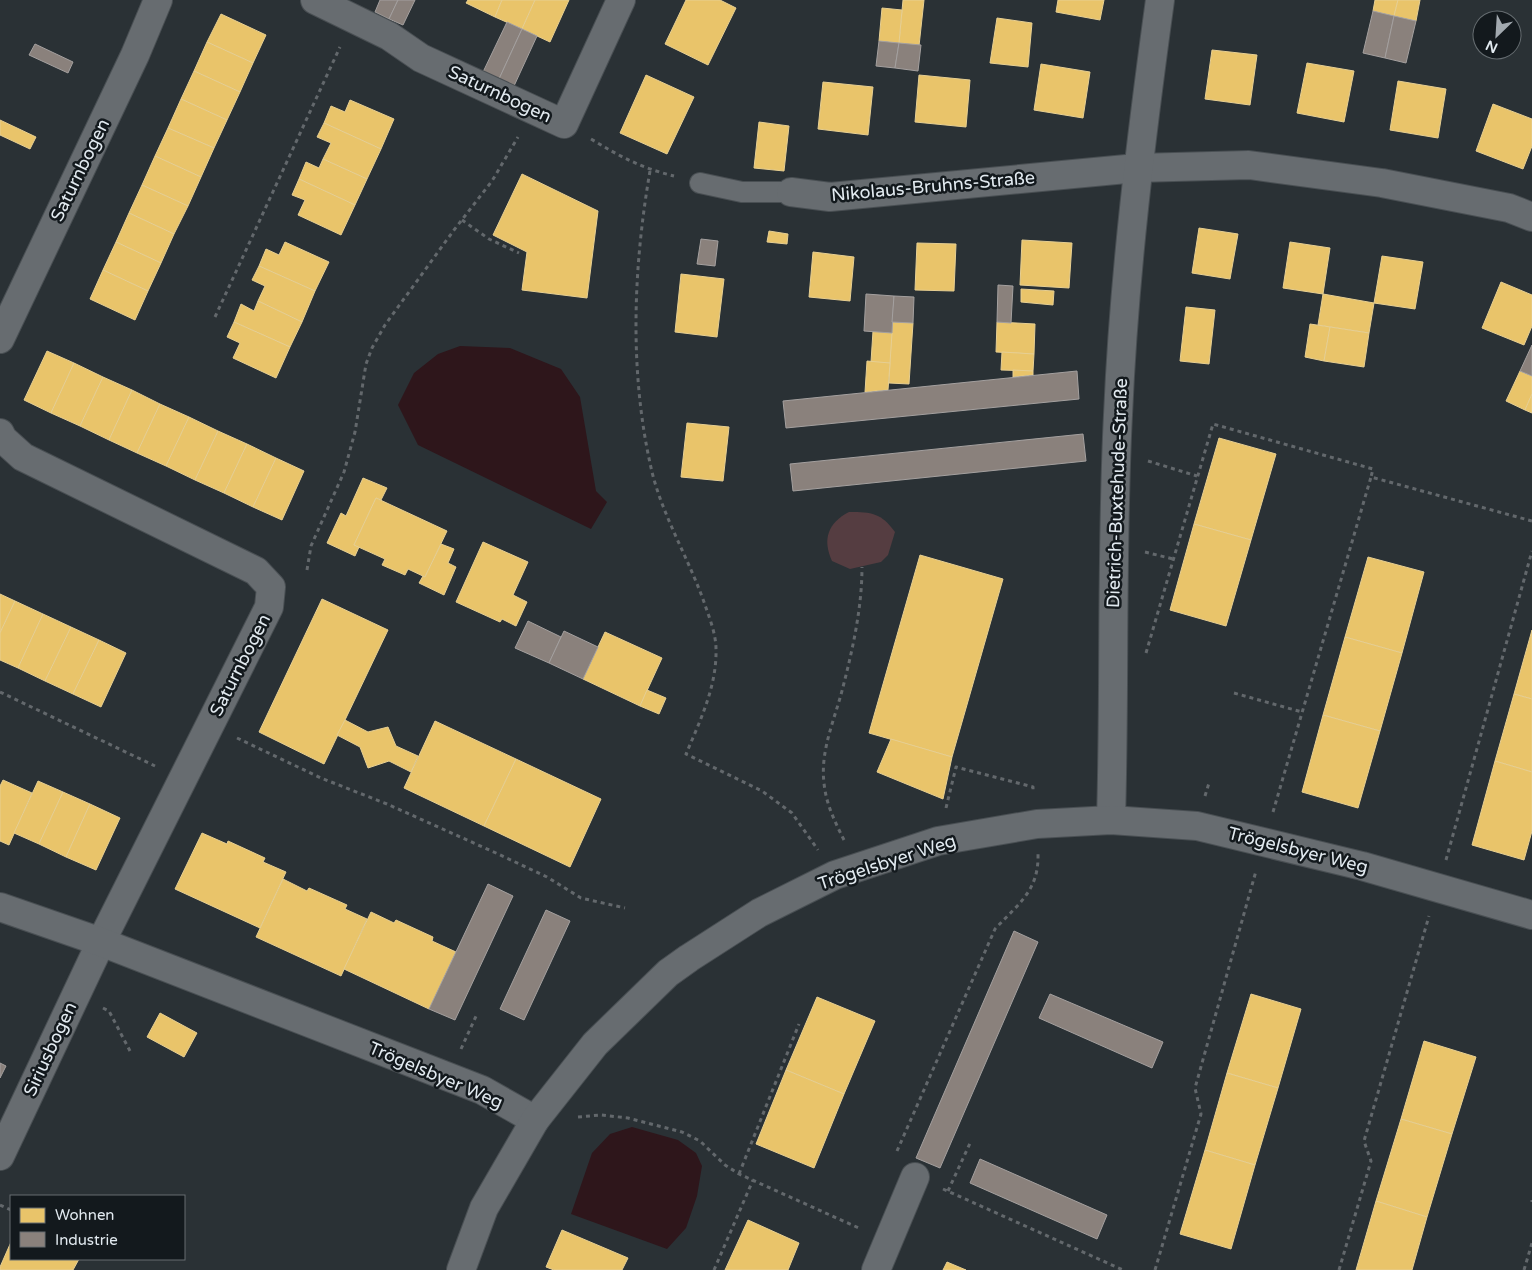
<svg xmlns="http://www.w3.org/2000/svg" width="1532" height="1270" viewBox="0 0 1532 1270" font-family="'Varela Round',sans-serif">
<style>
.green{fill:#553d41}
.water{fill:#2e161b}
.homes{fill:#e9c46a;stroke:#e7cf92}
.industry{fill:#8a817c;stroke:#a4a09f}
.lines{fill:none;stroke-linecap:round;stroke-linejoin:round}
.service-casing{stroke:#494f53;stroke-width:22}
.minor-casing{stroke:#494f53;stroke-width:30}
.tertiary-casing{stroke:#494f53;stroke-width:30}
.path{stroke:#63686c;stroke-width:3;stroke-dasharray:4 4;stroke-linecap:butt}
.service{stroke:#676c70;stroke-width:20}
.minor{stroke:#676c70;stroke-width:28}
.tertiary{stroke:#676c70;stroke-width:28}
.labels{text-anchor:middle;stroke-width:5;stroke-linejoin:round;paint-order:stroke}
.street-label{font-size:18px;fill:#e2eaf0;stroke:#13191d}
</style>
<rect width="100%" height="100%" fill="#2a3135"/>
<path class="green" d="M849 512C872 512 881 513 895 532L888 555 881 562 850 569 832 561C822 539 828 523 849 512Z"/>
<g class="water">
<path d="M460 346 510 348 561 369 580 397 596 491 607 502 591 529 418 445 398 405 414 373 438 354Z"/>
<path d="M632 1127 678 1140 696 1153 702 1166 697 1196 686 1228 667 1249 571 1214 592 1153 610 1134Z"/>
</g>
<g class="homes">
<path d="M468 0H502L495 17 466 3Z"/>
<path d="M502 0H535L522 29 495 17Z"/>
<path d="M535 0H569L550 42 522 29Z"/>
<path d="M686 0H720L736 8 708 65 665 44Z"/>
<path d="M903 0H924L919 46 899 43Z"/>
<path d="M1058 0H1104L1100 20 1056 12Z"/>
<path d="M1375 0H1398L1394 16 1373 11Z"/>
<path d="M1398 0H1420L1416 21 1394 16Z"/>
<path d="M882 8 902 10 899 43 879 41Z"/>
<path d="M221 14 266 35 253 63 207 42Z"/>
<path d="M997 18 1032 23 1028 67 990 63Z"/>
<path d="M207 42 253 63 240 92 194 71Z"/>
<path d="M1212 50 1257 55 1250 105 1205 99Z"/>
<path d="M1307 63 1354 71 1344 122 1297 113Z"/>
<path d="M1041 64 1090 72 1083 118 1034 110Z"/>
<path d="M194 71 240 92 227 120 181 99Z"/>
<path d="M646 75 694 97 667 154 620 133Z"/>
<path d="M919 75 970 80 966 127 915 122Z"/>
<path d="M1398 81 1446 89 1438 138 1390 130Z"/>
<path d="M823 82 873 87 868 135 818 129Z"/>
<path d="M181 99 227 120 214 148 168 128Z"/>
<path d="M350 100 394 119 381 149 324 123 331 106 345 112Z"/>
<path d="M1493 104 1532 119V146L1523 169 1476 151Z"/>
<path d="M0 120 36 137 30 149 0 135Z"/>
<path d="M759 122 789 126 784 171 754 168Z"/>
<path d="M324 123 381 149 367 179 323 159 331 143 317 137Z"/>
<path d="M168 128 214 148 201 177 155 156Z"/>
<path d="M155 156 201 177 188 206 142 185Z"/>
<path d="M323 159 367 179 355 205 299 179 306 162 319 168Z"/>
<path d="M522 174 598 211 587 298 522 290 527 252 493 235Z"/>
<path d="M299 179 355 205 341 235 298 215 305 200 292 195Z"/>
<path d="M142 185 188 206 174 234 129 213Z"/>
<path d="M129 213 174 234 161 263 116 242Z"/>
<path d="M1199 228 1238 234 1230 279 1192 273Z"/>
<path d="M769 231 788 234 787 244 767 242Z"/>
<path d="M1022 240 1072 243 1069 288 1020 285Z"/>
<path d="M116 242 161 263 148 291 103 270Z"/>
<path d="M285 242 329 262 315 291 259 266 266 249 279 255Z"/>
<path d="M1290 242 1330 248 1323 294 1283 288Z"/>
<path d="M917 243 956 244 954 291 915 290Z"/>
<path d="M813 252 854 257 850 301 809 297Z"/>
<path d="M1382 256 1423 262 1415 309 1374 303Z"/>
<path d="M259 266 315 291 302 322 258 301 265 286 252 280Z"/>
<path d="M103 270 148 291 135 320 90 299Z"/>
<path d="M681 274 724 279 717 337 675 332Z"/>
<path d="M1501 282 1532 295V326L1524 345 1482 328Z"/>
<path d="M1021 289 1054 291 1053 305 1021 302Z"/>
<path d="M1323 294 1374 303 1369 333 1318 325Z"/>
<path d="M258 301 302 322 290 347 234 322 241 304 254 311Z"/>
<path d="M1186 307 1215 310 1209 364 1180 361Z"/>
<path d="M234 322 290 347 276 378 233 358 240 343 227 337Z"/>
<path d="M892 322 913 323 909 384 889 383Z"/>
<path d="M997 322 1035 324 1034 354 996 352Z"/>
<path d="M1310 324 1330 327 1324 361 1305 357Z"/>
<path d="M1330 327 1369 333 1364 367 1324 361Z"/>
<path d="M873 331 892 333 890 363 871 362Z"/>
<path d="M47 351 74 363 51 413 24 400Z"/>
<path d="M1002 352 1034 354 1033 371 1001 370Z"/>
<path d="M867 361 890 363 888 390 865 392Z"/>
<path d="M74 363 103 377 80 426 51 413Z"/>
<path d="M1013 370 1033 371V375L1013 377Z"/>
<path d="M1520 371 1532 376V394L1525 410 1506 401Z"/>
<path d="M103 377 132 390 109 440 80 426Z"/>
<path d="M132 390 160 404 137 453 109 440Z"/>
<path d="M1532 394V413L1525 410Z"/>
<path d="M160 404 189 417 166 466 137 453Z"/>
<path d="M189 417 218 431 195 480 166 466Z"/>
<path d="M687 423 729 427 723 481 681 477Z"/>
<path d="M218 431 247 444 224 493 195 480Z"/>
<path d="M1219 438 1276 454 1251 540 1194 524Z"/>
<path d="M247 444 276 458 253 507 224 493Z"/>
<path d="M276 458 304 471 282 520 253 507Z"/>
<path d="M363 478 387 488 381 500 376 498 354 545 359 547 355 556 327 543 341 513 346 516Z"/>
<path d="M376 498 447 531 425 577 408 569 405 575 382 565 385 559 354 545Z"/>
<path d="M1194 524 1251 540 1226 626 1170 610Z"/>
<path d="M483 542 528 562 513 595 527 602 516 626 502 619 500 622 456 602Z"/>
<path d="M441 544 454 549 448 563 456 567 444 595 419 583 423 576 425 577Z"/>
<path d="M920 555 1003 579 952 757 869 733Z"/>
<path d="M1368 557 1424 572 1402 653 1345 637Z"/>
<path d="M0 594 15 601 0 633Z"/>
<path d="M322 599 388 630 324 764 259 732Z"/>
<path d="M15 601 43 614 18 668 0 660V633Z"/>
<path d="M43 614 71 627 45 681 18 668Z"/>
<path d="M71 627 99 640 73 694 45 681Z"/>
<path d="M1532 630V699L1514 694Z"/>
<path d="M605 632 662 658 640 706 583 679Z"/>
<path d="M1345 637 1402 653 1380 731 1323 715Z"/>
<path d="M99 640 126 653 101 707 73 694Z"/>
<path d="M647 690 666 698 659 714 640 706Z"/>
<path d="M1514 694 1532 699V772L1495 761Z"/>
<path d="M1323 715 1380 731 1358 808 1302 792Z"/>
<path d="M345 720 368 732 388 727 396 746 418 756 411 772 389 761 368 768 360 747 337 735Z"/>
<path d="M435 721 516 759 484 826 404 788Z"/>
<path d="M891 739 952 757 943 799 877 772Z"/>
<path d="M516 759 601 799 570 867 484 826Z"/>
<path d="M1495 761 1532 772V831L1524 860 1472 845Z"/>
<path d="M3 780 32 793 9 845 0 841V786Z"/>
<path d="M38 781 63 792 39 844 14 833Z"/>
<path d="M63 792 90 804 66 857 39 844Z"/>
<path d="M90 804 120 818 96 870 66 857Z"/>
<path d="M202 833 227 844 228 841 265 858 263 862 286 872 260 928 175 889Z"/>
<path d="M283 879 307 891 309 888 347 905 345 909 367 919 341 976 256 937Z"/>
<path d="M371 912 394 923 396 920 433 937 432 941 456 952 429 1009 344 969Z"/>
<path d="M1251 994 1301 1009 1278 1088 1227 1073Z"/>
<path d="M817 997 875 1021 844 1094 786 1070Z"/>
<path d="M160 1013 197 1033 184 1057 147 1037Z"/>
<path d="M1424 1041 1476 1057 1452 1134 1401 1119Z"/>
<path d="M786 1070 844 1094 814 1168 756 1144Z"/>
<path d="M1227 1073 1278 1088 1255 1165 1205 1150Z"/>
<path d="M1401 1119 1452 1134 1427 1217 1376 1201Z"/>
<path d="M1205 1150 1255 1165 1231 1249 1180 1234Z"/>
<path d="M1376 1201 1427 1217 1412 1270H1356Z"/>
<path d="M748 1220 799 1243 788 1270H725Z"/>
<path d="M562 1230 628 1258 622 1270H554L546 1267Z"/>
<path d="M11 1242V1259H79L73 1270H0V1267Z"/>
<path d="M947 1262 966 1270H943Z"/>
</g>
<g class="industry">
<path d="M380 0H398L389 19 375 12Z"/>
<path d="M398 0H415L403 25 389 19Z"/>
<path d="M1373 11 1394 16 1385 58 1363 53Z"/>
<path d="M1394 16 1416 21 1406 63 1385 58Z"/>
<path d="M507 22 522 29 499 79 483 72Z"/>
<path d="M522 29 537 36 514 86 499 79Z"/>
<path d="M879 41 899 43 895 68 876 66Z"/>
<path d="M899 43 921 45 918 71 895 68Z"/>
<path d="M35 44 73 62 68 73 29 55Z"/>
<path d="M701 239 718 241 715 266 697 264Z"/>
<path d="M998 285 1013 286 1011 323 997 322Z"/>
<path d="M866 294 894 296 892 333 864 331Z"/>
<path d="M894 296 914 297 913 323 892 322Z"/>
<path d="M1532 345V376L1520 371Z"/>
<path d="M1077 371 1079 399 786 428 783 401Z"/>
<path d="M1083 434 1086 461 793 491 790 464Z"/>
<path d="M528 621 561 637 549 663 515 648Z"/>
<path d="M564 631 598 647 583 679 549 663Z"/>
<path d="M488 884 513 896 455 1020 429 1009Z"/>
<path d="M546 910 570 921 524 1020 500 1009Z"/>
<path d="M1014 931 1038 942 940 1168 916 1158Z"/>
<path d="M1050 994 1163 1042 1152 1068 1039 1018Z"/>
<path d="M0 1063 6 1066 0 1078Z"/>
<path d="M980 1159 1107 1215 1097 1239 970 1183Z"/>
</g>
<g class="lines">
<g class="service-casing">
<path id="service" d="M700 183 742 192H791"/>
</g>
<g class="minor-casing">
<g id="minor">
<path d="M315 0 389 36 421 58 564 124 621 0"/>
<path d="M791 192 830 197 1137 168 1249 165 1382 183 1509 208 1532 217"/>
<path d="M0 339 135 55 158 0"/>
<path d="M0 433 3 439 23 457 256 571 271 587 269 607 101 942 0 1156"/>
<path d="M1111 820C1115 685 1111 550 1118 415 1124 276 1141 138 1160 0"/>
<path d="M0 907 101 942 482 1090 535 1120"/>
<path d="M876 1270 915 1177"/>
</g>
</g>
<g class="tertiary-casing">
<path id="tertiary" d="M461 1270 484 1208 535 1120 595 1044 668 973 689 958 759 913 835 875 938 841 1037 824 1111 820 1197 826 1362 866 1532 915"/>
</g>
<g class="path">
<path d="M591 139C619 156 641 168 674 176"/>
<path d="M650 171C633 269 629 374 652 472 663 517 690 561 705 605 710 619 716 635 716 649 717 686 700 721 686 754L762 791 792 813 818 850"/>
<path d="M462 220 489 239 519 253"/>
<path d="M215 317 340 47"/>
<path d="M1148 461 1197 476"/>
<path d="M1145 552 1173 559"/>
<path d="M307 570 311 546 344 472 355 432 366 364 372 348 385 325 454 230 492 181 518 137"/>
<path d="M1146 653 1213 424 1373 469 1371 477 1532 521"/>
<path d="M0 692 155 766"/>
<path d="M1234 693 1302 712"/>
<path d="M237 738 321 778 387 804 496 853 547 877 581 898 625 908"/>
<path d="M1205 796 1209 783"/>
<path d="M946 808 956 767 1033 787V793"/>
<path d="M1273 812 1371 477"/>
<path d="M844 840C835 822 826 804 824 783 820 750 835 719 843 687 853 648 862 607 862 567"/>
<path d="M1446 860 1532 551"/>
<path d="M103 1008 109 1011 130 1051"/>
<path d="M461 1049 477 1014"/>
<path d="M578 1117 601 1115 628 1118 682 1132 700 1141 725 1165 739 1174 861 1229"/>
<path d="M897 1151 995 929C1018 904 1039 891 1038 854"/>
<path d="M739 1174 799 1024"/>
<path d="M943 1189 1123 1270"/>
<path d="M948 1191 971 1141"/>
<path d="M1532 1200V1202"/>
<path d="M0 1205 11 1210"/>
<path d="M714 1270 753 1180"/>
<path d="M1155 1270 1201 1114 1195 1088 1256 871"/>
<path d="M1339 1270 1371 1161 1364 1141 1429 916"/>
<path d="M1524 1270 1532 1243"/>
</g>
<use href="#service" class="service"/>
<use href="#minor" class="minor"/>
<use href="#tertiary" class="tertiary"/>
</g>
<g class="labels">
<g class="street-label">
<text transform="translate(500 94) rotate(25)" y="6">Saturnbogen</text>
<text transform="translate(80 170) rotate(-64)" y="6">Saturnbogen</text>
<text transform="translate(933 186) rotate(-5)" y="6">Nikolaus-Bruhns-Straße</text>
<text transform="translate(1117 493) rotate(-88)" y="6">Dietrich-Buxtehude-Straße</text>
<text transform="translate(240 665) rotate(-63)" y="6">Saturnbogen</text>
<text transform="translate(1298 850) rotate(14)" y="6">Trögelsbyer Weg</text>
<text transform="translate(887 862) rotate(-18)" y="6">Trögelsbyer Weg</text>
<text transform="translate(50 1049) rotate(-65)" y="6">Siriusbogen</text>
<text transform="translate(436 1075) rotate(23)" y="6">Trögelsbyer Weg</text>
</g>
</g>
<rect x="10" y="1195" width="175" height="65" fill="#13191d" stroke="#666d71"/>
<rect x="20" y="1208" width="25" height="15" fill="#e9c46a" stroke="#666d71"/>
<text x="55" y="1220" font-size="15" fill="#e2eaf0">Wohnen</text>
<rect x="20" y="1232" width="25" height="15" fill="#8a817c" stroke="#666d71"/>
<text x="55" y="1245" font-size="15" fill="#e2eaf0">Industrie</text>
<g transform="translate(1497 35) rotate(205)"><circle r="24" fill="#13191d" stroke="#666d71"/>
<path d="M0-4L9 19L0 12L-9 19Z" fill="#a2a9af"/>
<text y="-8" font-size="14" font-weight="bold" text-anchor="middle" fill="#e2eaf0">N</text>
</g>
</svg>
